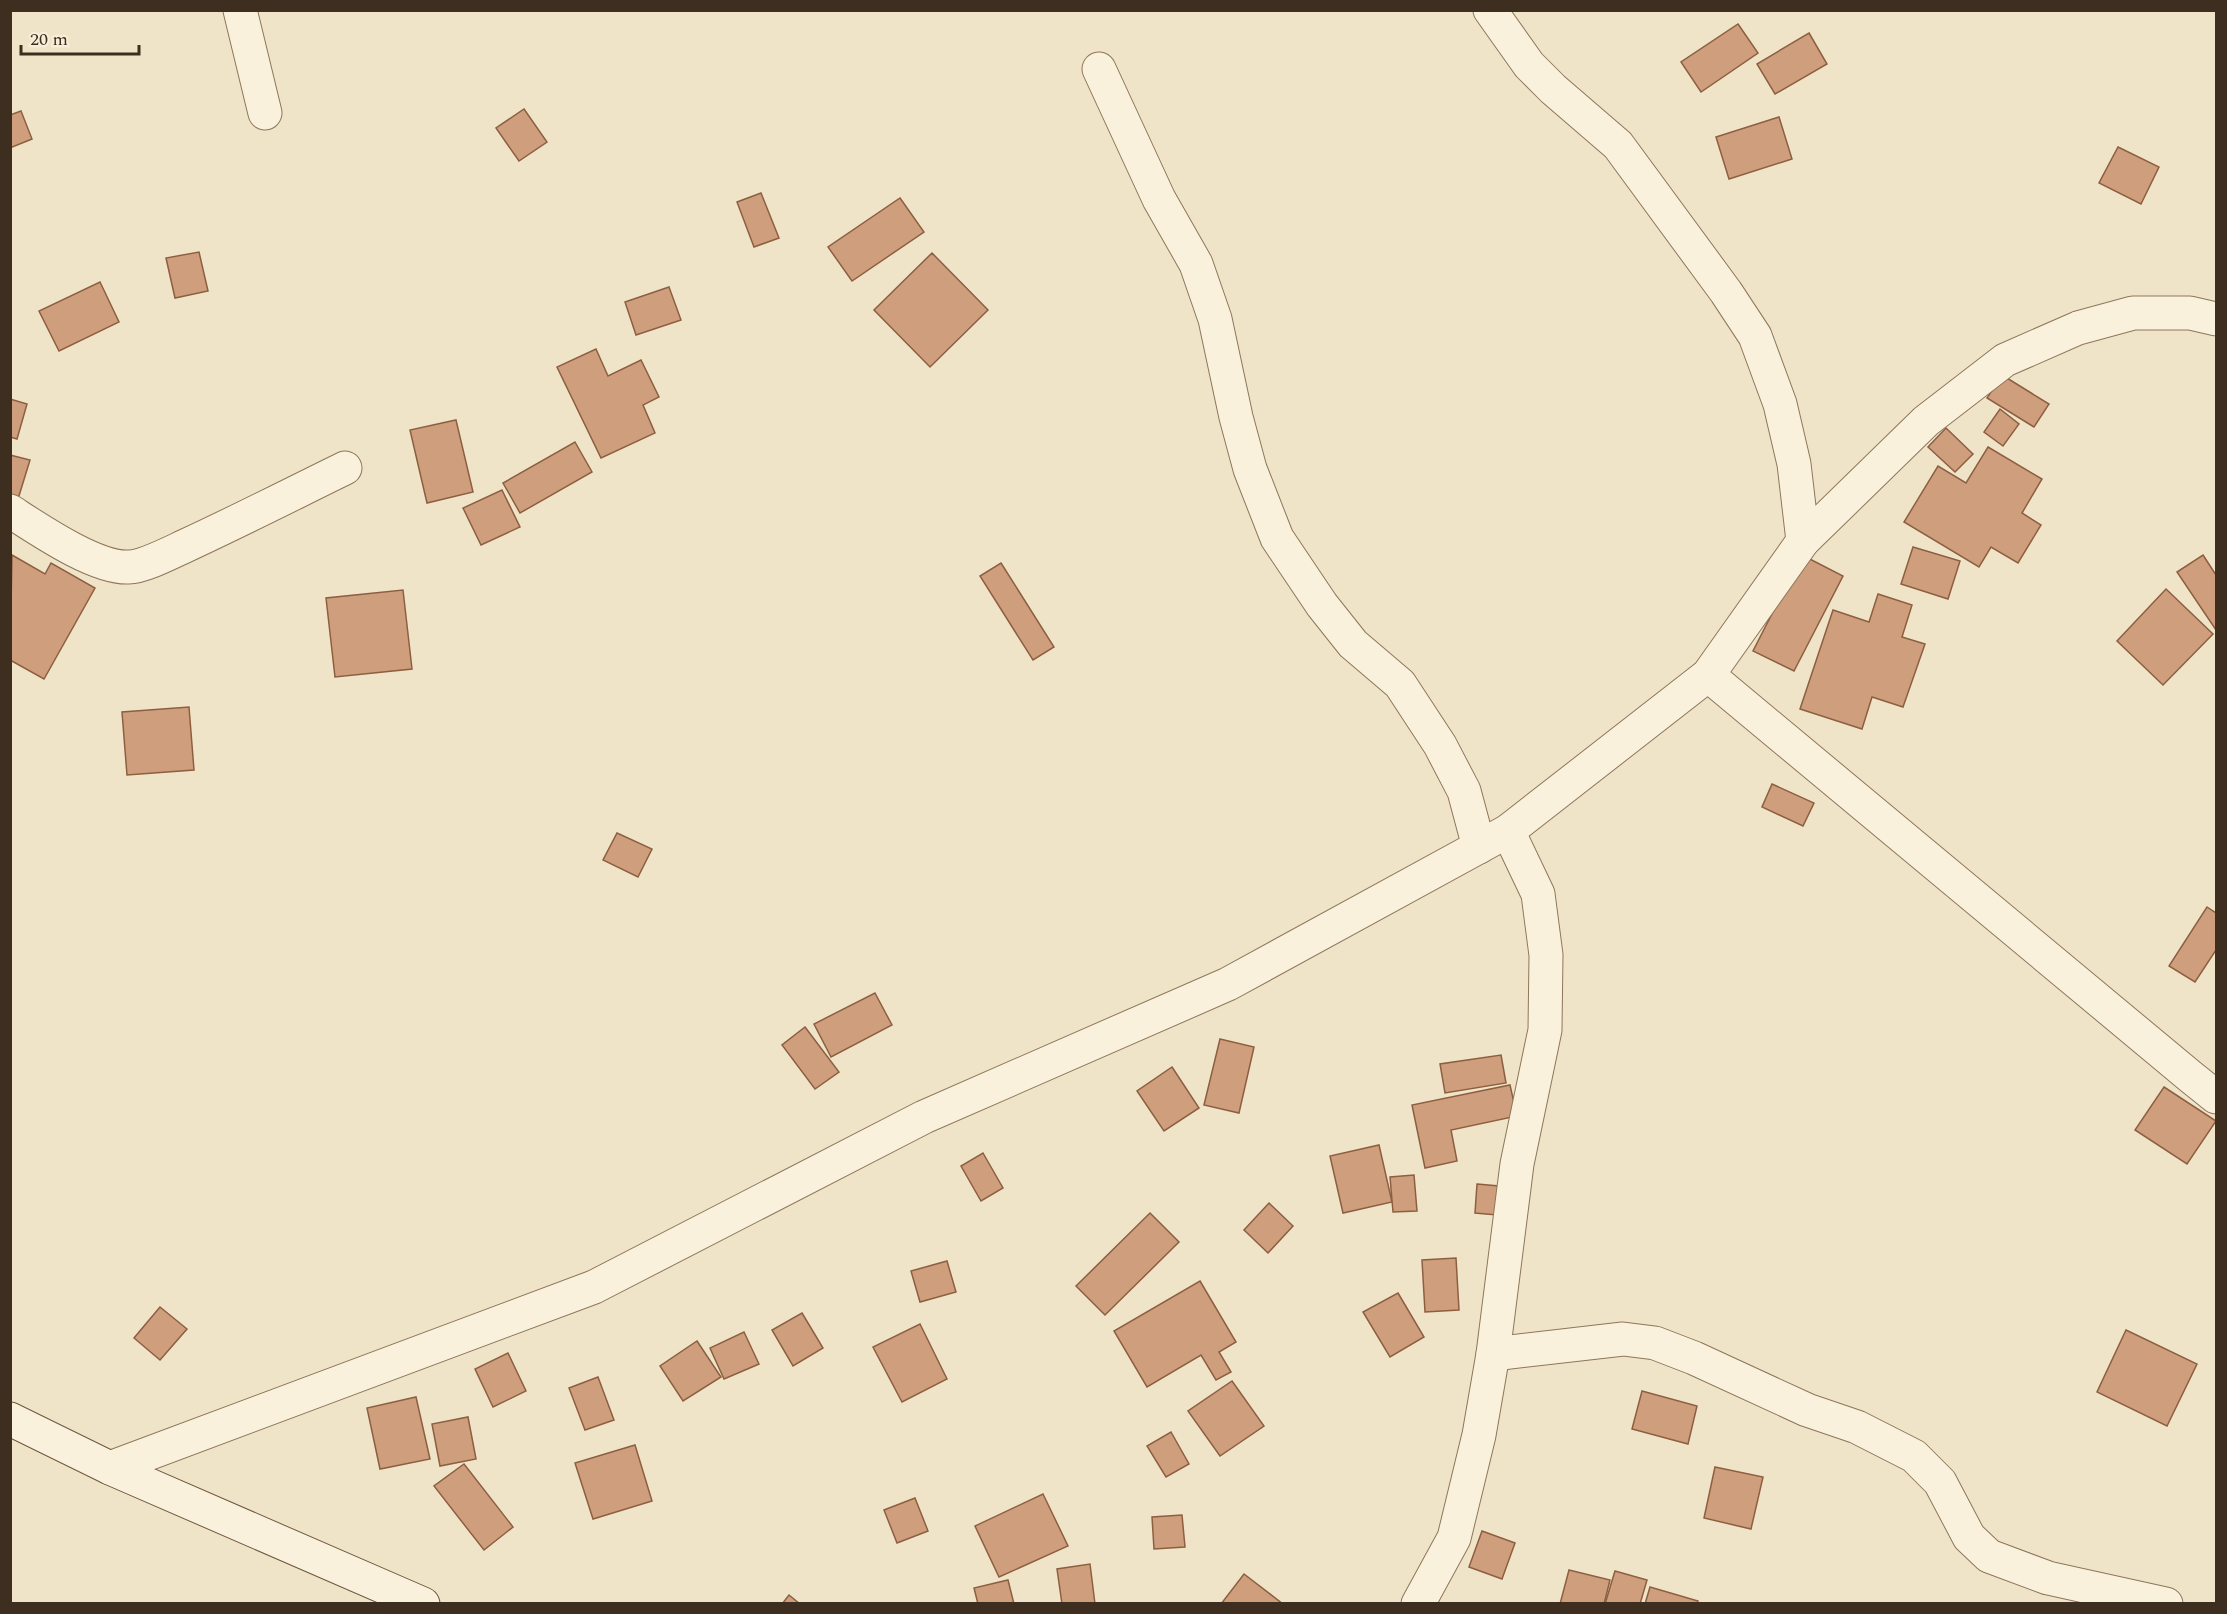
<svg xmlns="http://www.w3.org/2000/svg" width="2227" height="1614" viewBox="0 0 2227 1614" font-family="Spectral,serif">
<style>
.building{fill:#cf9f7d;stroke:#8d5f41;stroke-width:1.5}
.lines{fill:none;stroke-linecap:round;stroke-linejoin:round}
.street-casing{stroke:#8d765c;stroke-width:35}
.secondary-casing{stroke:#6f573f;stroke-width:35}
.street{stroke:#faf1dc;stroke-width:33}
.secondary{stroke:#faf1dc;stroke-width:33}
</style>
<rect width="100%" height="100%" fill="#f0e4c8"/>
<g class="building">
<path d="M1738 24 1758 53 1701 92 1681 62Z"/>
<path d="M1809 33 1827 64 1775 94 1757 64Z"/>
<path d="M524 109 547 142 519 161 496 128Z"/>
<path d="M21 111 32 139 10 148V115Z"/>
<path d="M1779 117 1792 159 1729 179 1716 137Z"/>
<path d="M2118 147 2159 167 2141 204 2099 183Z"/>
<path d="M761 193 779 238 754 247 737 202Z"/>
<path d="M900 198 924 232 852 281 828 247Z"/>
<path d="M199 252 208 291 175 298 166 258Z"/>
<path d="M932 253 988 310 930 367 874 310Z"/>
<path d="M100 282 119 322 59 351 39 311Z"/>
<path d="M669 287 681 320 636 335 625 302Z"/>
<path d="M596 349 608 376 641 360 659 397 643 405 655 433 601 458 557 367Z"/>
<path d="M2002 375 2049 404 2034 427 1987 398Z"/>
<path d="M10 399 27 404 17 439 10 437Z"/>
<path d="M2000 409 2019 424 2003 446 1984 432Z"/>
<path d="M456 420 473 492 427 503 410 430Z"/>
<path d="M1946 428 1973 454 1955 472 1928 447Z"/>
<path d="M575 442 592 472 520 513 503 483Z"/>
<path d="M1988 447 2042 479 2022 513 2041 525 2018 563 1991 547 1979 567 1904 522 1938 466 1966 483Z"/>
<path d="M10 455 30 460 18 499 10 496Z"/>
<path d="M502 490 520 527 481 545 463 508Z"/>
<path d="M1913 547 1960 561 1948 599 1901 584Z"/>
<path d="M12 555 45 574 51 563 95 588 44 679 10 660Z"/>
<path d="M1802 555 1843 576 1794 671 1753 651Z"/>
<path d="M2203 555 2216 575V630L2177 572Z"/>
<path d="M1001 563 1054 647 1033 660 980 576Z"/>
<path d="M2166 589 2213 634 2163 685 2117 641Z"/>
<path d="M403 590 412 669 335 677 326 598Z"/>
<path d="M1878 594 1912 605 1902 637 1925 644 1903 707 1872 697 1862 729 1800 709 1833 610 1869 622Z"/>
<path d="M189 707 194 770 127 775 122 712Z"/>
<path d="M1772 784 1814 803 1803 826 1762 807Z"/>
<path d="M617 833 652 849 638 877 603 860Z"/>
<path d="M2207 907 2216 913V950L2195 982 2169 966Z"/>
<path d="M875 993 892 1025 831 1057 814 1024Z"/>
<path d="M805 1027 839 1072 815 1089 782 1045Z"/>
<path d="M1220 1039 1254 1047 1239 1113 1204 1105Z"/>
<path d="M1501 1055 1506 1083 1445 1093 1440 1064Z"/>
<path d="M1172 1067 1199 1108 1164 1131 1137 1091Z"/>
<path d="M1510 1085 1517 1116 1451 1130 1457 1161 1425 1168 1412 1105Z"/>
<path d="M2164 1087 2216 1121 2187 1164 2135 1130Z"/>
<path d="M1379 1145 1392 1202 1343 1213 1330 1156Z"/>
<path d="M983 1153 1003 1188 981 1201 961 1166Z"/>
<path d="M1414 1175 1417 1211 1393 1212 1390 1177Z"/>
<path d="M1477 1184 1499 1186 1497 1215 1475 1213Z"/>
<path d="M1269 1203 1293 1226 1268 1253 1244 1230Z"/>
<path d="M1150 1213 1179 1242 1105 1315 1076 1286Z"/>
<path d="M1456 1258 1459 1310 1425 1312 1422 1260Z"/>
<path d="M947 1261 956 1292 920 1302 911 1271Z"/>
<path d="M1200 1281 1236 1342 1219 1352 1231 1372 1216 1380 1201 1355 1147 1387 1114 1331Z"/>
<path d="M1398 1293 1424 1337 1390 1357 1363 1312Z"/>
<path d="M160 1307 187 1329 160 1360 134 1338Z"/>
<path d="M802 1313 823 1348 793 1366 772 1330Z"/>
<path d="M920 1324 947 1379 902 1402 873 1347Z"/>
<path d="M2126 1330 2197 1364 2167 1426 2097 1392Z"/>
<path d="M744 1332 759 1364 724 1379 710 1348Z"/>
<path d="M697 1341 721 1377 683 1401 660 1366Z"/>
<path d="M508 1353 526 1391 493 1407 475 1369Z"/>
<path d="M598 1377 614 1420 585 1430 569 1388Z"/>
<path d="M1232 1381 1264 1426 1220 1456 1188 1411Z"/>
<path d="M1642 1391 1697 1406 1688 1444 1632 1429Z"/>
<path d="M416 1397 430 1459 380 1469 367 1408Z"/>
<path d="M468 1417 476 1459 440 1466 432 1424Z"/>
<path d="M1171 1432 1189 1464 1166 1477 1147 1446Z"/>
<path d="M635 1445 652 1501 593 1519 575 1463Z"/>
<path d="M464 1464 513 1527 484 1550 434 1486Z"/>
<path d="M1715 1467 1763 1477 1751 1529 1704 1518Z"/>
<path d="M1043 1494 1068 1546 999 1577 975 1526Z"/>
<path d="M915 1498 928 1531 897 1543 884 1510Z"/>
<path d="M1182 1515 1185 1547 1154 1549 1152 1517Z"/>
<path d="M1482 1531 1515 1543 1502 1579 1469 1567Z"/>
<path d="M1090 1564 1095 1604H1062L1057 1569Z"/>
<path d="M1569 1570 1610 1580 1604 1604H1560Z"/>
<path d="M1615 1571 1647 1580 1640 1604H1605Z"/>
<path d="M1244 1574 1283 1604H1221Z"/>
<path d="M1008 1580 1014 1604H978L974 1588Z"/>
<path d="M1650 1587 1698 1601 1697 1604H1645Z"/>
<path d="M789 1595 800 1604H782Z"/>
</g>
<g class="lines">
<g class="street-casing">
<g id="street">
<path d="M240 10 265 113"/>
<path d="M1490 10 1529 65 1553 89 1618 145 1726 292 1755 336 1780 404 1794 464 1803 541"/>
<path d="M1099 69 1159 199 1196 264 1215 319 1236 417 1250 469 1277 538 1322 605 1353 644 1400 684 1440 745 1464 791 1479 847"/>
<path d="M10 511C38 529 96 569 129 567 143 567 172 552 185 546 239 521 292 494 345 468"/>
<path d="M1708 675 2191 1077 2216 1097"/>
<path d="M1493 1354 1623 1339 1655 1343 1694 1358 1807 1410 1857 1427 1914 1456 1940 1482 1969 1537 1989 1556 2048 1578 2166 1604"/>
<path d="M110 1468 594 1287 924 1117 1228 984 1508 831 1708 675 1803 541 1926 421 2005 360 2078 328 2133 313H2190L2216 319"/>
<path d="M1418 1604 1454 1538 1479 1435 1493 1354 1517 1164 1545 1030 1546 955 1538 894 1508 831"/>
</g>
</g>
<g class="secondary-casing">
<path id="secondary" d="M10 1419 110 1468 423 1604"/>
</g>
<use href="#street" class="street"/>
<use href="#secondary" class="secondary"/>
</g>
<rect width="2227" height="1614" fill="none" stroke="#3d2e20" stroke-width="24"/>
<path d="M21 45v9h118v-9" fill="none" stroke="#3d2e20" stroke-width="3"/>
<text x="30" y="45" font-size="18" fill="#3d2e20" stroke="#f7eed8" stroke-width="4.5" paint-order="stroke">20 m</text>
</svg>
